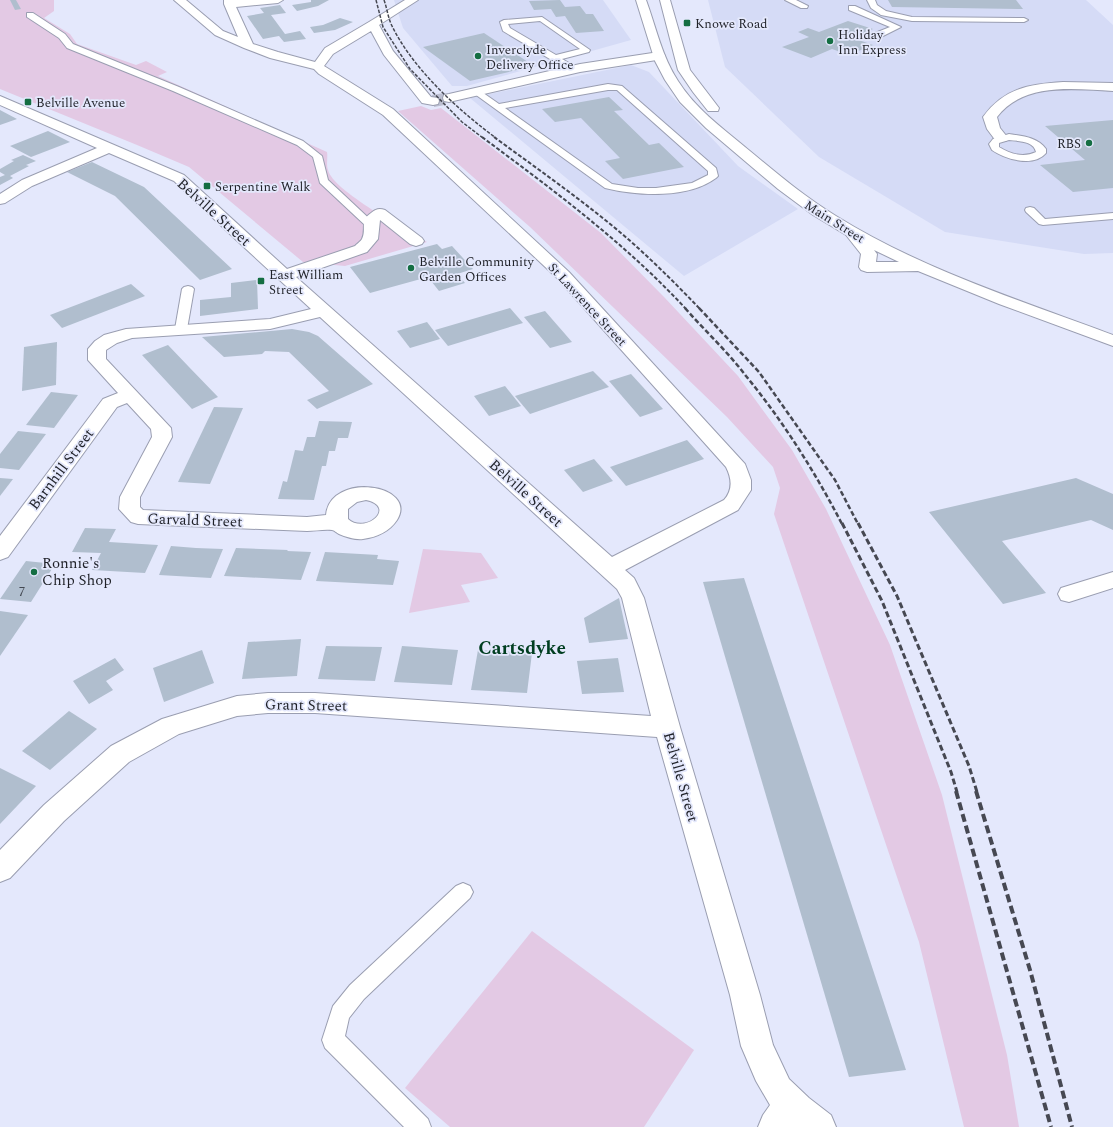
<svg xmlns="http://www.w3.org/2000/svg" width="1113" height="1127" viewBox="0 0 1113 1127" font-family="Spectral,serif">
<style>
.built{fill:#d5dbf6}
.green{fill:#e3c9e4}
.building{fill:#b0bece}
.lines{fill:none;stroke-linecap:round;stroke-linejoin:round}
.street-tunnel{stroke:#bdc0d2;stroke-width:12;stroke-dasharray:12 6;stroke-linecap:butt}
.lane-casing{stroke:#9a9eb1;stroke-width:2}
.street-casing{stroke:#9a9eb1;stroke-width:2}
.highway-casing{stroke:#9a9eb1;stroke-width:2}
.lane{fill:#fff;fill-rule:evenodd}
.street{fill:#fff;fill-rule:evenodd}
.highway{fill:#fff;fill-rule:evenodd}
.rail-far4{stroke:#464852;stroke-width:1.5;stroke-dasharray:3.5 1.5;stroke-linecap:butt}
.rail-far3{stroke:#464852;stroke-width:2;stroke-dasharray:4 2;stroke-linecap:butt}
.rail-far2{stroke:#464852;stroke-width:2.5;stroke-dasharray:5 2.5;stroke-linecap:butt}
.rail-far1{stroke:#464852;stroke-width:3;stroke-dasharray:6 3;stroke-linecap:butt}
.rail{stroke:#464852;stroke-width:4;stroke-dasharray:8 4;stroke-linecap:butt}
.poi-dot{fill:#146e42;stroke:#e4e8fc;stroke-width:1.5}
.labels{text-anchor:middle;stroke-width:3.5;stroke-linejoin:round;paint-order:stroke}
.far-poi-label{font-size:13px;fill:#1f2128;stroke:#e4e8fc;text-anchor:start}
.far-street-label{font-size:13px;fill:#1f2128;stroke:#e4e8fc}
.number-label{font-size:13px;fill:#434852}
.street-label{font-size:15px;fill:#1f2128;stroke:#e4e8fc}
.poi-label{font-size:15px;fill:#1f2128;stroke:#e4e8fc;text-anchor:start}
.district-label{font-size:19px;font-weight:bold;fill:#003e20;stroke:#e4e8fc}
</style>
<rect width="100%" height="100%" fill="#e4e8fc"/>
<g class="built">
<path d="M394 0H603L631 40 467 86H452L403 28Z"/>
<path d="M708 0H1086L1113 25V253L1084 254 945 232 819 157 725 67Z"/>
<path d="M631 65 649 72 738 166 798 209 684 276 470 98Z"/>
</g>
<g class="green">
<path d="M0 0H54V11L44 18 70 34 77 44 136 65 146 61 167 72 158 76 327 152C328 157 326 165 328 170 333 191 407 230 427 242L345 266 303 262 189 167 137 145 0 89Z"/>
<path d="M421 106 431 110 441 108 601 233 665 298 738 376 792 450 826 509 890 645 942 795 1007 1055 1019 1127H964L919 942 774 514 780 488 773 467 727 417 530 227 398 111Z"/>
<path d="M423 549 481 553 498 578 461 585 470 602 409 613Z"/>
<path d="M532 931 694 1050 644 1127H450L405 1088Z"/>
</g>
<g class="building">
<path d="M10 0H16L21 9 15 10Z"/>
<path d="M311 0H329L318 6 297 11 292 5 311 2Z"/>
<path d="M560 0 565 7 580 6 586 14H593L604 31 576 33 565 16 556 17 551 9 534 10 529 1Z"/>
<path d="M888 0H1016L1023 9 892 7Z"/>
<path d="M280 5 286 13 271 15 285 34 300 31 306 39 284 42 279 36 263 39 247 16 264 13 260 8Z"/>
<path d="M340 18 353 22 335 30 314 33 310 27 323 25Z"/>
<path d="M848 21 873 29 853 38 873 45 849 55 832 49 811 58 782 47 809 37 798 32 808 28 819 32Z"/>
<path d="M484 33 534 66 470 81 423 47Z"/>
<path d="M609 97 623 110 614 111 649 145 659 143 684 167 623 179 605 161 620 158 581 118 555 122 542 109Z"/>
<path d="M0 110 17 119 0 125Z"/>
<path d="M1113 120V188L1073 192 1040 165 1085 160 1045 126Z"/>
<path d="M48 131 70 142 31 157 10 146Z"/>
<path d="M23 155 36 161 26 165 29 166 10 176 13 178 0 185V177L5 175 0 172V169L14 161 11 160Z"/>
<path d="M92 162 144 187 232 269 200 280 115 196 67 172Z"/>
<path d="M437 244 442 249 452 246 473 269 457 274 465 283 439 291 428 277 370 293 350 267Z"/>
<path d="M257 280 258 309 200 316V300L231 297V283Z"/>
<path d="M131 284 145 296 62 328 50 315Z"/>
<path d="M510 308 523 323 448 346 435 330Z"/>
<path d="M545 311 572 342 550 348 524 317Z"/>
<path d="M427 322 440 339 410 348 397 331Z"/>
<path d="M292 329 309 332 318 336 373 384 317 409 307 400 329 391 289 352 265 351 262 354 224 357 202 337Z"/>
<path d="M57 342 56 385 22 391 24 347Z"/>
<path d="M168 345 189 367 218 397 192 409 142 355Z"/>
<path d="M593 371 609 387 530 414 515 396Z"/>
<path d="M631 374 663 409 640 417 609 381Z"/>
<path d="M505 386 521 406 489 416 474 396Z"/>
<path d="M51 392 78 395 54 428 26 425Z"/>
<path d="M214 407 243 408 210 484 178 482Z"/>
<path d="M319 421 352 422 348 438H338L335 451H329L326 466H322L314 500 278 499 283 481 287 482 295 450 303 451 307 437H315Z"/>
<path d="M18 431 46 434 19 470 0 468V454Z"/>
<path d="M687 440 704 459 626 486 610 467Z"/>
<path d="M594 459 613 481 583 492 564 470Z"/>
<path d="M0 478 13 479 0 496Z"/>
<path d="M1076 478 1113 494V530L1091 520 1002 541 1046 593 1003 604 929 512Z"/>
<path d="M85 528 116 529 109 542 158 545 145 573 92 570 101 553 72 552Z"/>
<path d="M171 546 196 548 223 549 211 578 159 575Z"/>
<path d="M236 548 288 550 287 551 311 552 301 580 224 576Z"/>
<path d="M325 552 378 555 377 559 399 561 393 585 316 581Z"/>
<path d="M26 561 55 564 31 602 0 599Z"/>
<path d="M744 578 906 1070 849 1077 703 582Z"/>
<path d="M619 598 628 639 589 643 584 618Z"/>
<path d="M0 611 28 615 0 656Z"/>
<path d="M301 639 297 676 242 679 248 642Z"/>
<path d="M326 646 382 647 375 681 318 679Z"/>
<path d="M402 646 458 650 452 685 394 682Z"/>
<path d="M202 650 214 683 164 702 153 668Z"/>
<path d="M478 650 532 653 527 693 471 690Z"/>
<path d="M115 658 124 670 106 681 113 690 89 704 73 681Z"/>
<path d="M618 658 624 692 582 694 577 661Z"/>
<path d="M69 711 97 729 50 770 22 751Z"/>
<path d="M0 768 36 786 0 824Z"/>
</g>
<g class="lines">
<path class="street-tunnel" d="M433 101 449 98"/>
<g class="lane-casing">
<g id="lane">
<path d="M785 0H796L808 6 807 8H801Z"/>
<path d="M867 0H875L877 5 886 11 912 17 1024 18 1028 20 1024 22 912 21 881 15 871 8Z"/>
<path d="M849 6H855L901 27 881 37H875V33L890 27 849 10Z"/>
<path d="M27 13H33L65 34 73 44 179 87 303 141 322 156 328 180 376 225 375 227H367L320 183 313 157 297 145 173 91 67 48 59 38 27 17Z"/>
<path d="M542 17 590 50 589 52 562 59 576 67 577 69 576 71H570L503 31 500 22 504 20ZM540 21 580 49 556 55 510 28 508 24Z"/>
<path d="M608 84 622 86 716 168 718 176 716 178C688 199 638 196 605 188L472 92 476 89 479 90 499 104ZM608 90H617L708 171V175L692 183 656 188H638L612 184 505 108Z"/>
<path d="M1009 134C1023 136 1037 137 1046 149V153C1033 168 1005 159 992 150L989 144 993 139ZM1009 140C1019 141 1034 141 1036 152 1024 158 1010 154 999 147V143Z"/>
<path d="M1030 207 1034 208 1045 219 1113 213V219L1043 225 1039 224 1026 212 1025 210 1026 208Z"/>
<path d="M188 286 192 287 194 289 187 329 185 332H177L175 329 182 289 184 287Z"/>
<path d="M463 883 470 886 473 892 470 898 364 999 349 1018 345 1036 428 1119 431 1127H404L325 1048 322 1040 333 1006 350 985 456 886Z"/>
</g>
</g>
<g class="street-casing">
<g id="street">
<path d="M174 0H186L223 31 238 37 224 4V0H283L278 3 236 7 253 44 278 52 315 62 325 48 369 22 405 0H418L379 25 393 51 431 97 438 98 439 101 438 104 433 105 422 103 384 55 371 31 333 54 324 66 393 109 569 272 745 464 751 480V490L738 510 625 570 634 578 644 598 680 727 760 995 773 1045 789 1079 809 1098 831 1115 836 1127H758L763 1115 770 1105 756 1081 741 1046 730 995 657 737 315 713H268L237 716 179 734 129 762 64 821 10 878 0 882V850L44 805 111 746 162 719 237 696 268 693H315L651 716 622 598 617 589 320 317 270 329 132 338 117 343 106 350V359L171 428 172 437 140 497V507L143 510 307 517 326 515C330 471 419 484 397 520 389 532 377 537 363 539 356 540 346 537 339 534 337 533 334 530 332 530 324 529 315 531 307 531L138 524 131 522 119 509 120 497 152 437 151 429 127 403 117 407 8 557 0 560V536L103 399 118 393 88 360V349L95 341 104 335 126 329 270 319 311 309 233 237 174 181 109 153 32 186 5 203 0 204V194L22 180 97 148 0 105V96L184 175 287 269 355 246C357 244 361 241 362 239 367 229 359 221 371 213 376 209 379 208 385 210L422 238 424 241 422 244 416 246 410 244 380 220 378 239 367 252 296 277 612 557 724 500C733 490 732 479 726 467L557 278 383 115 319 74 314 69 270 58 244 48 215 35ZM366 500C398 507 365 535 348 519V509L357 502Z"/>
<path d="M659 52 663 53 665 56 663 59 580 72 449 102 444 101 443 98 444 95 449 94 580 64Z"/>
<path d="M1063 82 1113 83V91C1074 89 1023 82 997 117L1000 128 1008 138 1006 141H996L987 129 983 117C1004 88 1030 84 1063 82Z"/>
<path d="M1113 572V588L1069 602 1061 600 1058 594 1061 588Z"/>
</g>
</g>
<g class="highway-casing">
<g id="highway">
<path d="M636 0H646C656 27 662 57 678 81 695 108 721 127 745 147 774 171 803 196 836 216 921 269 1019 300 1113 335V346L999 304 918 271 867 272 861 270 859 267 861 254 846 235 813 215 778 189 706 128 680 102 665 80 655 61ZM874 250 899 262H876L877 254Z"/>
<path d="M660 0H670L690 70 719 108 718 111H708L693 92 678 70Z"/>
</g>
</g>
<use href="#lane" class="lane"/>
<use href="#street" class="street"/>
<use href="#highway" class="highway"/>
<g class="rail-far4">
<path d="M376 0 383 27 410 69 462 122 483 138"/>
<path d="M384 0C387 8 388 18 392 26 413 69 458 110 496 138"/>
</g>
<g class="rail-far3">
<path d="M482 137C553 190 625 243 686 309"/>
<path d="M494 137C539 170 585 202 628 239 653 261 677 285 700 309"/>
</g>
<g class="rail-far2">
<path d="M685 308C705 331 728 352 746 376 783 421 815 472 842 524"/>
<path d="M699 308 759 372 835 480 858 524"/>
</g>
<g class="rail-far1">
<path d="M842 523 882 601 951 772 957 792"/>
<path d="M858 523 897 596 969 766 977 792"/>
</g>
<g class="rail">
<path d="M956 791 1051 1127"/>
<path d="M976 791 1030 970 1072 1127"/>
</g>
</g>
<g class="poi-dot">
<rect x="683" y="19" width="8" height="8" rx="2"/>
<circle cx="830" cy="41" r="4"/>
<circle cx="478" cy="56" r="4"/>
<rect x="24" y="98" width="8" height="8" rx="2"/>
<circle cx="1089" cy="143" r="4"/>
<rect x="203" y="182" width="8" height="8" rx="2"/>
<circle cx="411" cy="268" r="4"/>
<rect x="257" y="277" width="8" height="8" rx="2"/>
<circle cx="34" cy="572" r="4"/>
</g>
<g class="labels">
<g class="far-poi-label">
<text x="695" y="28">Knowe Road</text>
<text x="838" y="39">Holiday<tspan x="838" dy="15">Inn Express</tspan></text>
<text x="486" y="54">Inverclyde<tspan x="486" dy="15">Delivery Office</tspan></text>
<text x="36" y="107">Belville Avenue</text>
<text x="1081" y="148" text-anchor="end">RBS</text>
<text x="215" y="191">Serpentine Walk</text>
<text x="419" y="266">Belville Community<tspan x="419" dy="15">Garden Offices</tspan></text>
<text x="269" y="279">East William<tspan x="269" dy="15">Street</tspan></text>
</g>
<g class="far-street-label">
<text transform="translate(835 221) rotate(32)" y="5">Main Street</text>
<text transform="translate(588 304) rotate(47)" y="5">St Lawrence Street</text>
</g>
<g class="number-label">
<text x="22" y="596">7</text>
</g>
<g class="street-label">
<text transform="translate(214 212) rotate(42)" y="5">Belville Street</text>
<text transform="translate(61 469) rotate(-53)" y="5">Barnhill Street</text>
<text transform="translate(526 493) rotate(42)" y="5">Belville Street</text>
<text transform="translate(195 520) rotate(2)" y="5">Garvald Street</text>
<text transform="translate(306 705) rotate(1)" y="5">Grant Street</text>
<text transform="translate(681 777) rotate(74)" y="5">Belville Street</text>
</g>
<g class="poi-label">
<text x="42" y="568">Ronnie's<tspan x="42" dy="17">Chip Shop</tspan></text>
</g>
<g class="district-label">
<text x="522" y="654">Cartsdyke</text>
</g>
</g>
</svg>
